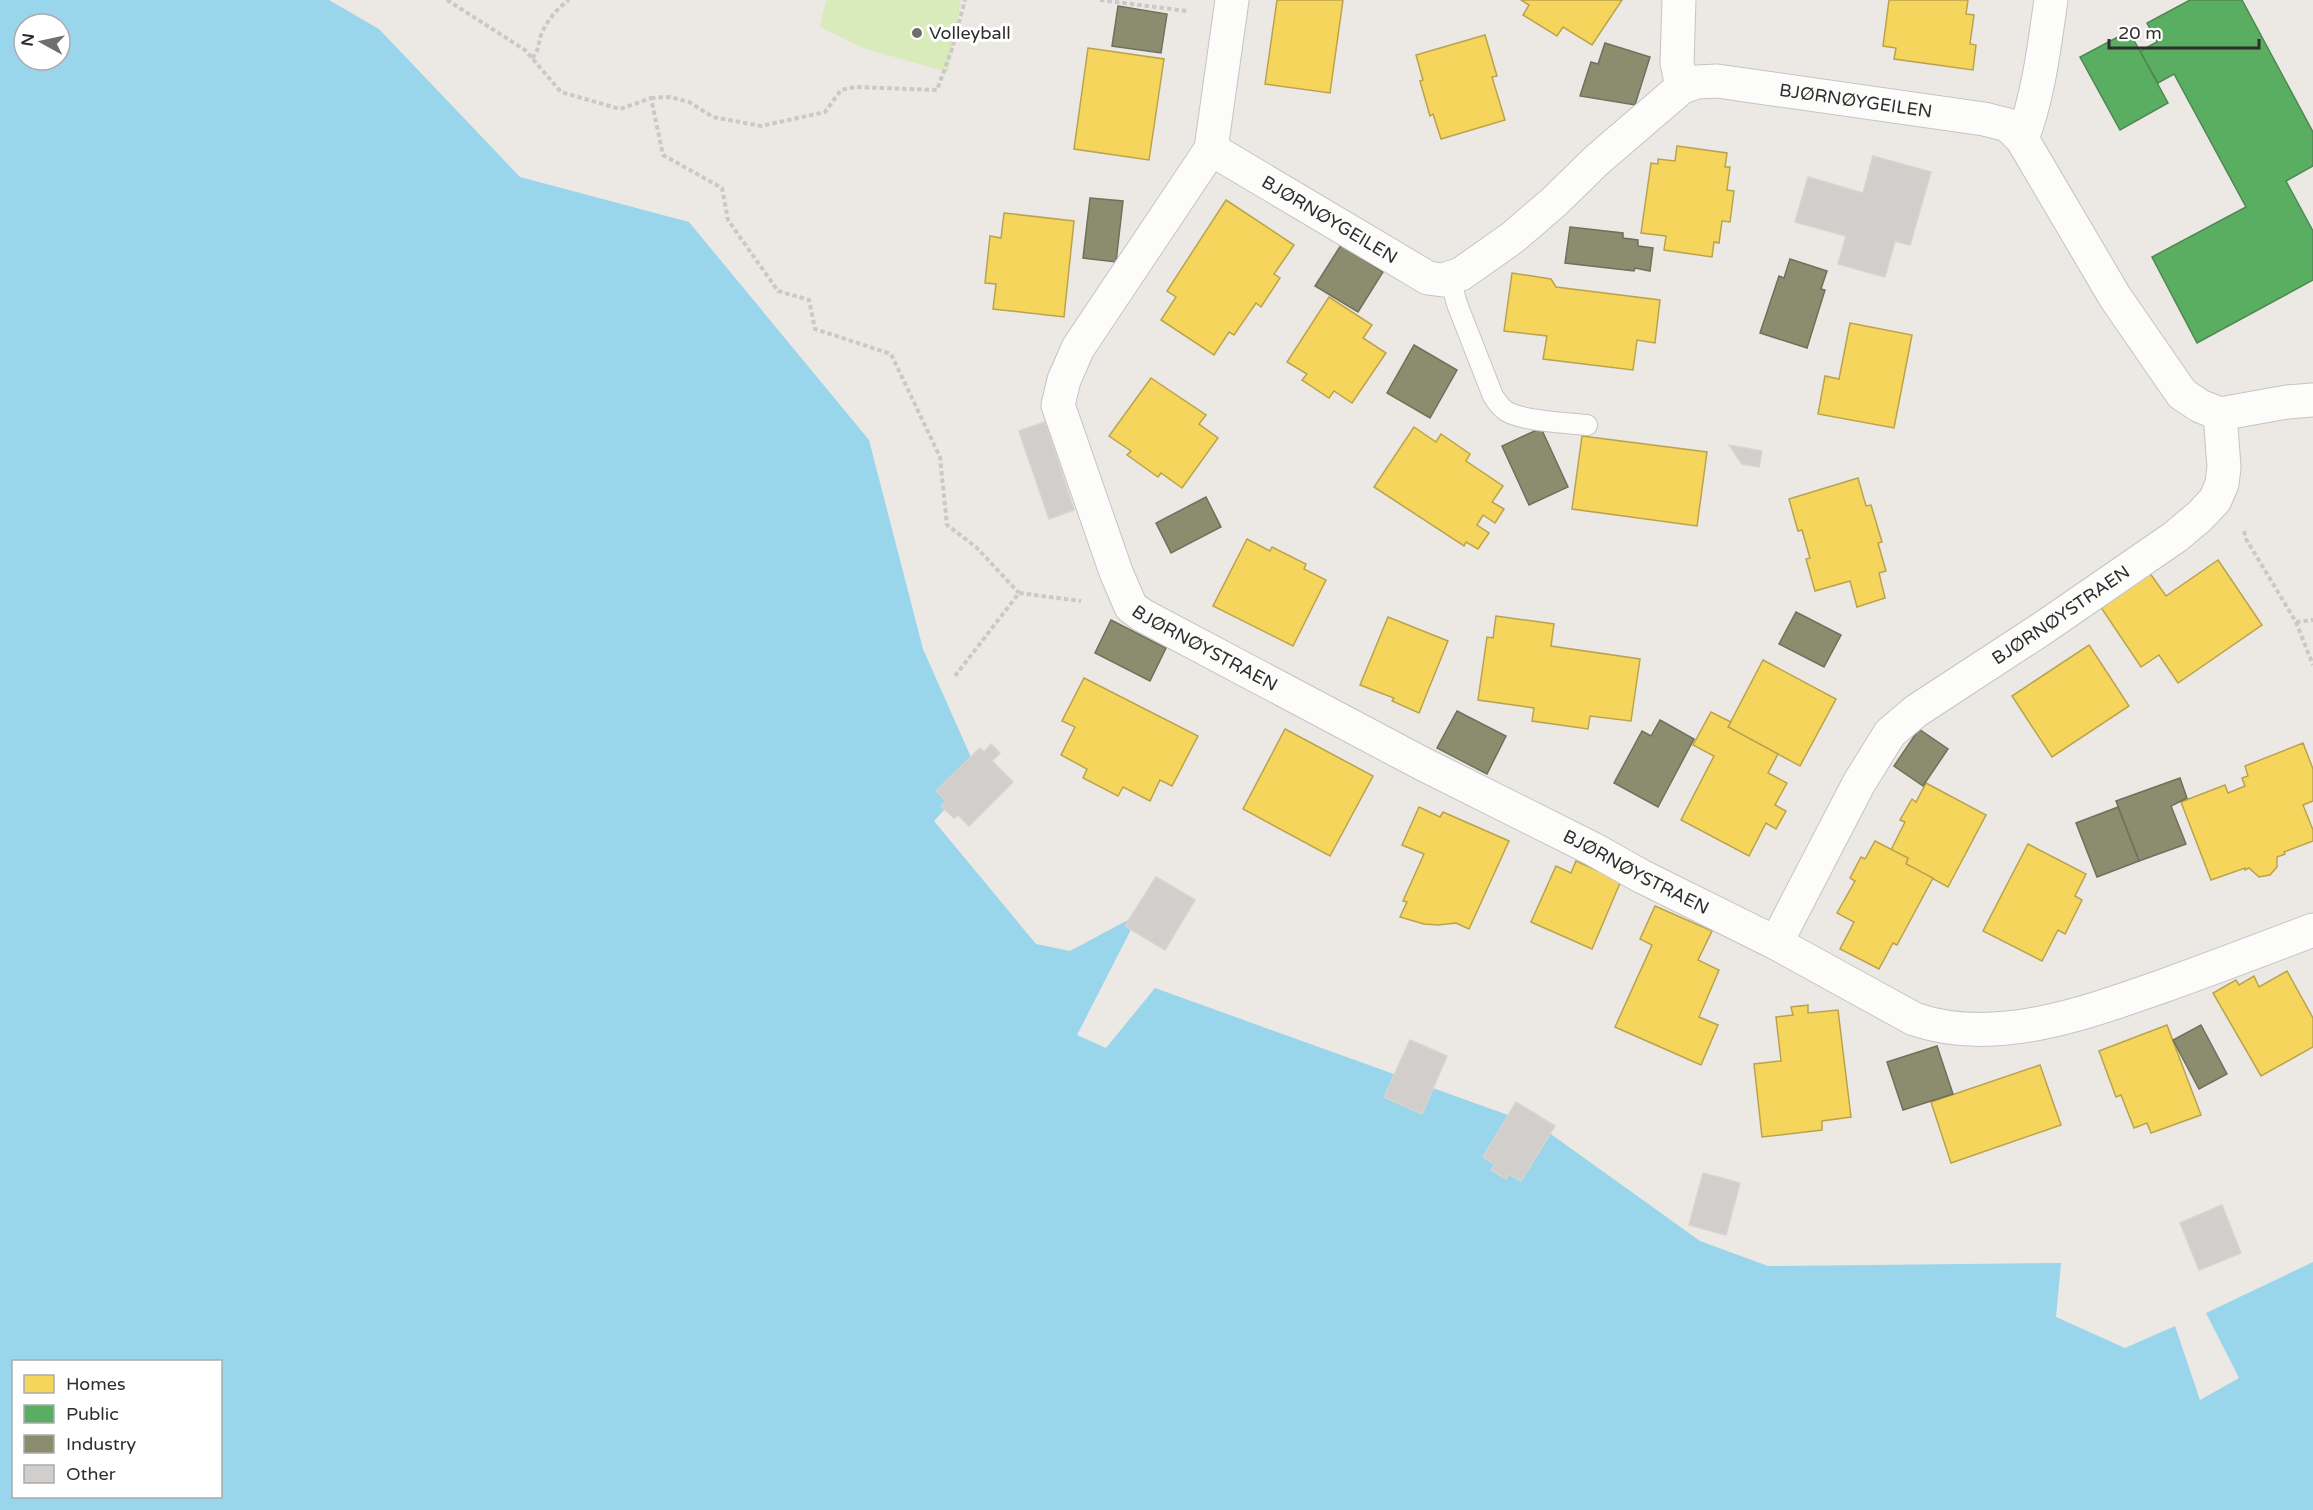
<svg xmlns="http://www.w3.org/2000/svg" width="2313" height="1510" viewBox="0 0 2313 1510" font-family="'Varela Round',sans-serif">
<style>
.pitch{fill:#d9eabb}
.water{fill:#99d6ec;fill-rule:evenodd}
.homes{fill:#f6d55c;stroke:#baa34e;stroke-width:1.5}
.public{fill:#5aae61;stroke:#4d8852;stroke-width:1.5}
.industry{fill:#8c8c6e;stroke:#70705b;stroke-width:1.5}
.building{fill:#d1cecb;stroke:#d7d4d0;stroke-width:1.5}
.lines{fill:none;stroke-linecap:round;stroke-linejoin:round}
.service-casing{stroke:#c5c4c5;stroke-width:22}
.minor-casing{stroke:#c5c4c5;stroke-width:35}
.path{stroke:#c9c9c8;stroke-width:4;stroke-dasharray:4.5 3;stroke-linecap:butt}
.service{stroke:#fcfcfb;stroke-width:20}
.minor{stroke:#fcfcfb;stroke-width:33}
.poi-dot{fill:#706f6e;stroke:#fff;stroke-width:2}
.labels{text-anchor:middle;stroke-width:6;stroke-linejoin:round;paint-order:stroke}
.poi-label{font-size:18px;fill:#2e2e2e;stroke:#fff;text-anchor:start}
.street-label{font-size:18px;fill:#2e2e2e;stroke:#fff}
</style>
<rect width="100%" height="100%" fill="#ece8e4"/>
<path class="pitch" d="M826 0H961L948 72 863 48 820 27Z"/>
<path class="water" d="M0 0H329L379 29 520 177 689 222 869 440 923 649 978 773 934 821 1036 944 1070 951 1139 914 1077 1035 1106 1048 1155 988 1541 1127 1700 1241 1768 1266 2061 1263 2056 1317 2125 1348 2175 1326 2200 1400 2239 1378 2206 1313 2313 1262V1510H0ZM24 24H60V60H24ZM14 1362H220V1496H14Z"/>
<g class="homes">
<path d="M1277 0H1343L1330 93 1265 84Z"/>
<path d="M1521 0H1622L1592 45 1563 27 1557 36 1523 15 1529 5Z"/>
<path d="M1889 0H1968L1966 14 1974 15 1970 44 1976 45 1973 70 1894 59 1896 48 1883 46Z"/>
<path d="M1485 35 1497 76 1492 77 1505 120 1441 139 1433 114 1430 116 1420 81 1423 80 1416 55Z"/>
<path d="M1088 48 1164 59 1149 160 1074 149Z"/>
<path d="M1677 146 1727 153 1725 167H1730L1727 190 1734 191 1730 222 1722 221 1719 243 1714 242 1712 257 1664 250 1666 236 1641 233 1651 163 1658 164V159L1675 161Z"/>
<path d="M1226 200 1294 245 1274 274 1280 278 1261 307 1256 303 1234 335 1229 332 1214 355 1161 320 1176 297 1167 291Z"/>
<path d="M1004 213 1074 221 1064 317 993 309 996 284 985 283 990 236 1001 238Z"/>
<path d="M1512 273 1551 279 1556 287 1660 300 1655 343 1637 340 1633 370 1543 359 1547 336 1504 331Z"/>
<path d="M1329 297 1372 325 1363 338 1386 353 1352 403 1334 391 1329 398 1302 380 1307 374 1287 362Z"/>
<path d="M1850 323 1912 335 1894 428 1818 414 1825 376 1839 379Z"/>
<path d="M1151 378 1206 415 1199 424 1218 438 1182 488 1161 473 1158 477 1127 455 1131 451 1109 436Z"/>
<path d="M1414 427 1436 442 1441 434 1470 454 1466 461 1503 486 1492 502 1504 509 1495 523 1483 515 1477 525 1489 533 1478 549 1466 542 1464 546 1374 487Z"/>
<path d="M1582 436 1707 452 1697 526 1572 509Z"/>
<path d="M1858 478 1866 506 1871 505 1882 542 1878 543 1886 571 1879 573 1885 598 1857 607 1850 581 1815 591 1806 559 1810 558 1802 530 1798 531 1789 499Z"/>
<path d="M1247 539 1270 551 1272 547 1306 564 1304 569 1326 580 1293 646 1213 606Z"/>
<path d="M2218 560 2262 625 2178 683 2159 655 2141 667 2098 603 2147 569 2166 596Z"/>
<path d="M1496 616 1554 624 1551 646 1640 659 1631 721 1590 716 1588 729 1532 721 1534 708 1478 700 1487 637 1493 638Z"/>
<path d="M1388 617 1448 641 1419 713 1392 701 1394 698 1360 685Z"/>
<path d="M2089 645 2129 706 2052 757 2012 696Z"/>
<path d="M1763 660 1836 699 1800 766 1728 727Z"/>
<path d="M1084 678 1198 736 1172 786 1160 780 1150 801 1123 787 1118 796 1083 778 1087 769 1061 755 1075 727 1062 721Z"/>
<path d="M1711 712 1731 722 1728 727 1778 754 1768 773 1787 783 1775 805 1786 811 1776 829 1766 823 1749 856 1681 820 1714 756 1693 745Z"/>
<path d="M1285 729 1373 776 1330 856 1243 809Z"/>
<path d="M2303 743 2313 769V801L2303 805 2313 830V841L2284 852 2285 854 2277 857V867L2270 875 2259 877 2249 868 2245 870V868L2211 880 2181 802 2225 785 2228 793 2245 786 2242 778 2248 776 2245 766Z"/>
<path d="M1926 783 1986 815 1948 887 1906 864 1908 858 1891 850 1905 822 1900 820 1912 799 1916 802Z"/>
<path d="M1419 807 1440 817 1443 812 1509 841 1469 929 1456 923 1438 925 1424 924 1400 917 1407 902 1403 901 1424 854 1402 845Z"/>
<path d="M1875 841 1908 858 1906 864 1933 878 1897 945 1893 943 1879 969 1840 949 1854 922 1837 913 1855 881 1850 878 1861 857 1865 859Z"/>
<path d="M2028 844 2086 874 2075 896 2082 900 2065 934 2058 930 2042 961 1983 931Z"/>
<path d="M1576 861 1621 881 1592 949 1531 922 1556 866 1571 873Z"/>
<path d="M1655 906 1712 931 1698 960 1719 970 1699 1017 1718 1025 1701 1065 1615 1027 1652 945 1640 939Z"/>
<path d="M2287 971 2313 1018V1047L2261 1076 2213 993 2236 980 2239 985 2254 976 2259 987Z"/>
<path d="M1808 1005V1013L1838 1010 1851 1117 1822 1121V1130L1762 1137 1754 1064 1781 1061 1776 1017 1793 1015 1791 1007Z"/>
<path d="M2167 1025 2201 1115 2151 1133 2147 1123 2134 1128 2121 1095 2116 1097 2099 1051Z"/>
<path d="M2040 1065 2061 1125 1951 1163 1931 1102Z"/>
</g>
<g class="public">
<path d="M2190 0H2242L2313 132V166L2286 181 2313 231V280L2197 343 2152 257 2246 207 2174 74 2158 83 2140 51 2157 42 2147 23Z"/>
<path d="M2129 31 2168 103 2120 130 2080 57Z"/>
</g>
<g class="industry">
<path d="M1118 6 1167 14 1161 53 1112 46Z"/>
<path d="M1605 43 1650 57 1635 105 1580 96 1591 62 1598 64Z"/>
<path d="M1090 198 1123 201 1116 262 1083 258Z"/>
<path d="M1570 227 1623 233V238L1638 240V246L1653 248 1650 271 1635 268 1634 271 1565 263Z"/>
<path d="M1341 245 1383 272 1358 312 1315 286Z"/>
<path d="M1790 259 1827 271 1821 289 1825 290 1807 348 1760 333 1779 276 1784 278Z"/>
<path d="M1414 345 1457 370 1430 418 1387 393Z"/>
<path d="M1541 428 1568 487 1529 505 1502 446Z"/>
<path d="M1206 497 1221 527 1171 553 1156 523Z"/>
<path d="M1796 612 1841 635 1824 667 1779 644Z"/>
<path d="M1111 620 1166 648 1150 681 1095 653Z"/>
<path d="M1457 711 1506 736 1487 774 1437 748Z"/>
<path d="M1660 720 1694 739 1658 807 1614 783 1642 731 1651 736Z"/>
<path d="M1919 729 1948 749 1923 786 1894 766Z"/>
<path d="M2180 778 2187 798 2171 806 2186 844 2139 861 2116 801Z"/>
<path d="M2118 807 2139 861 2097 877 2076 823Z"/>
<path d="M2201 1025 2227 1074 2199 1089 2173 1040Z"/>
<path d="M1937 1046 1953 1094 1903 1110 1887 1062Z"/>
</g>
<g class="building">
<path d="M1873 156 1931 172 1910 245 1895 241 1885 277 1838 264 1846 236 1795 222 1808 177 1863 193Z"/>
<path d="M1045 422 1074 510 1049 519 1019 431Z"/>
<path d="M1729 445 1762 451 1759 467 1742 464Z"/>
<path d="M991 744 1000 753 992 761 1013 782 969 826 958 815 954 818 941 806 946 801 936 791 980 748 984 752Z"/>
<path d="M1156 877 1195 900 1165 950 1125 926Z"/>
<path d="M1410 1040 1447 1056 1422 1114 1384 1097Z"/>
<path d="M1516 1102 1555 1126 1521 1181 1509 1174 1506 1179 1491 1170 1495 1165 1483 1157Z"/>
<path d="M1703 1173 1740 1183 1726 1235 1689 1225Z"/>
<path d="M2222 1205 2241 1253 2199 1270 2180 1223Z"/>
</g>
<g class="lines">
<g class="service-casing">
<path id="service" d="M1450 278 1457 304 1493 396C1497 402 1500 407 1506 411 1521 421 1567 423 1587 425"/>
</g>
<g class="minor-casing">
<g id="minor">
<path id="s1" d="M1232 0 1211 149 1078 348 1064 380 1058 405 1116 572 1131 607 1142 615 1421 763 1593 849 1641 876 1776 943 1914 1019C1995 1047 2086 1013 2163 986 2213 968 2263 949 2313 930"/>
<path id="s2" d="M1682 87 1697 82 1717 81 1984 119 2008 125 2022 139 2115 297 2182 394 2200 406 2220 414"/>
<path d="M2022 139C2039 94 2044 47 2051 0"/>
<path id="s3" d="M1211 149 1428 278 1443 280 1461 274 1512 238 1554 202 1597 160 1682 87 1677 63 1679 0"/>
<path id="s4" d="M1776 943 1859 783 1890 733 1916 711 2043 628 2175 537 2200 516 2215 500 2222 484 2224 467 2220 414 2287 402 2313 400"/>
</g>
</g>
<g class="path">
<path d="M447 0 525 50 561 92 620 109 651 98 663 155 722 188 728 220 778 291 809 300 815 329 891 354 940 457 947 525 976 547 1019 593"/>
<path d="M1100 0 1187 11"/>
<path d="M532 58C539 51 538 44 541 35 546 22 557 8 569 0"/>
<path d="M651 98 670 97 689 102 713 117 761 126 825 112 841 90 855 87 937 90 952 49 965 0"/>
<path d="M2244 531 2246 539 2296 622 2313 665"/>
<path d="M2296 622 2313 620"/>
<path d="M955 676 1019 593 1081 601"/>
</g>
<use href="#service" class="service"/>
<use href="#minor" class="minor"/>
</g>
<circle class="poi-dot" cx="917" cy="33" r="6"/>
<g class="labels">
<g class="poi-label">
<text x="929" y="39">Volleyball</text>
</g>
<g class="street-label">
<text dy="6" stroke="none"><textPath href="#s2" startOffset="176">BJØRNØYGEILEN</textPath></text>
<text dy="6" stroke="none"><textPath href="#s3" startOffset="138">BJØRNØYGEILEN</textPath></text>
<text dy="6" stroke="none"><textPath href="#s4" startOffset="447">BJØRNØYSTRAEN</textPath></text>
<text dy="6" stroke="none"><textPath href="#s1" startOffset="750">BJØRNØYSTRAEN</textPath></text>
<text dy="6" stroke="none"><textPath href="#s1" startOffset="1236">BJØRNØYSTRAEN</textPath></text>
</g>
</g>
<rect x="12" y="1360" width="210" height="138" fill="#ffffff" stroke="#ababab" stroke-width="1.5"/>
<rect x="24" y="1375" width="30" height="18" fill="#f6d55c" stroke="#ababab" stroke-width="1.5"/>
<text x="66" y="1390" font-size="18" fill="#2e2e2e">Homes</text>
<rect x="24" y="1405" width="30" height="18" fill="#5aae61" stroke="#ababab" stroke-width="1.5"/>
<text x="66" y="1420" font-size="18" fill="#2e2e2e">Public</text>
<rect x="24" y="1435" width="30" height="18" fill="#8c8c6e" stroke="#ababab" stroke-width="1.5"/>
<text x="66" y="1450" font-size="18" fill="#2e2e2e">Industry</text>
<rect x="24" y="1465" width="30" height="18" fill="#d1cecb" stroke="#ababab" stroke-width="1.5"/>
<text x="66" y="1480" font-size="18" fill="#2e2e2e">Other</text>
<g transform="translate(42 42) rotate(278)"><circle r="28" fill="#ffffff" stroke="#ababab" stroke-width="1.5"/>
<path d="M0-4.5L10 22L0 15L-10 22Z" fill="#706f6e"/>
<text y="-9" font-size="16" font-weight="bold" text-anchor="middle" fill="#2e2e2e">N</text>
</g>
<path d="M2109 39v9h150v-9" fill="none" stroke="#2e2e2e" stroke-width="3"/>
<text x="2118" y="39" font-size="18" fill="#2e2e2e" stroke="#ffffff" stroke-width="4.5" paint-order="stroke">20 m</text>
</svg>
